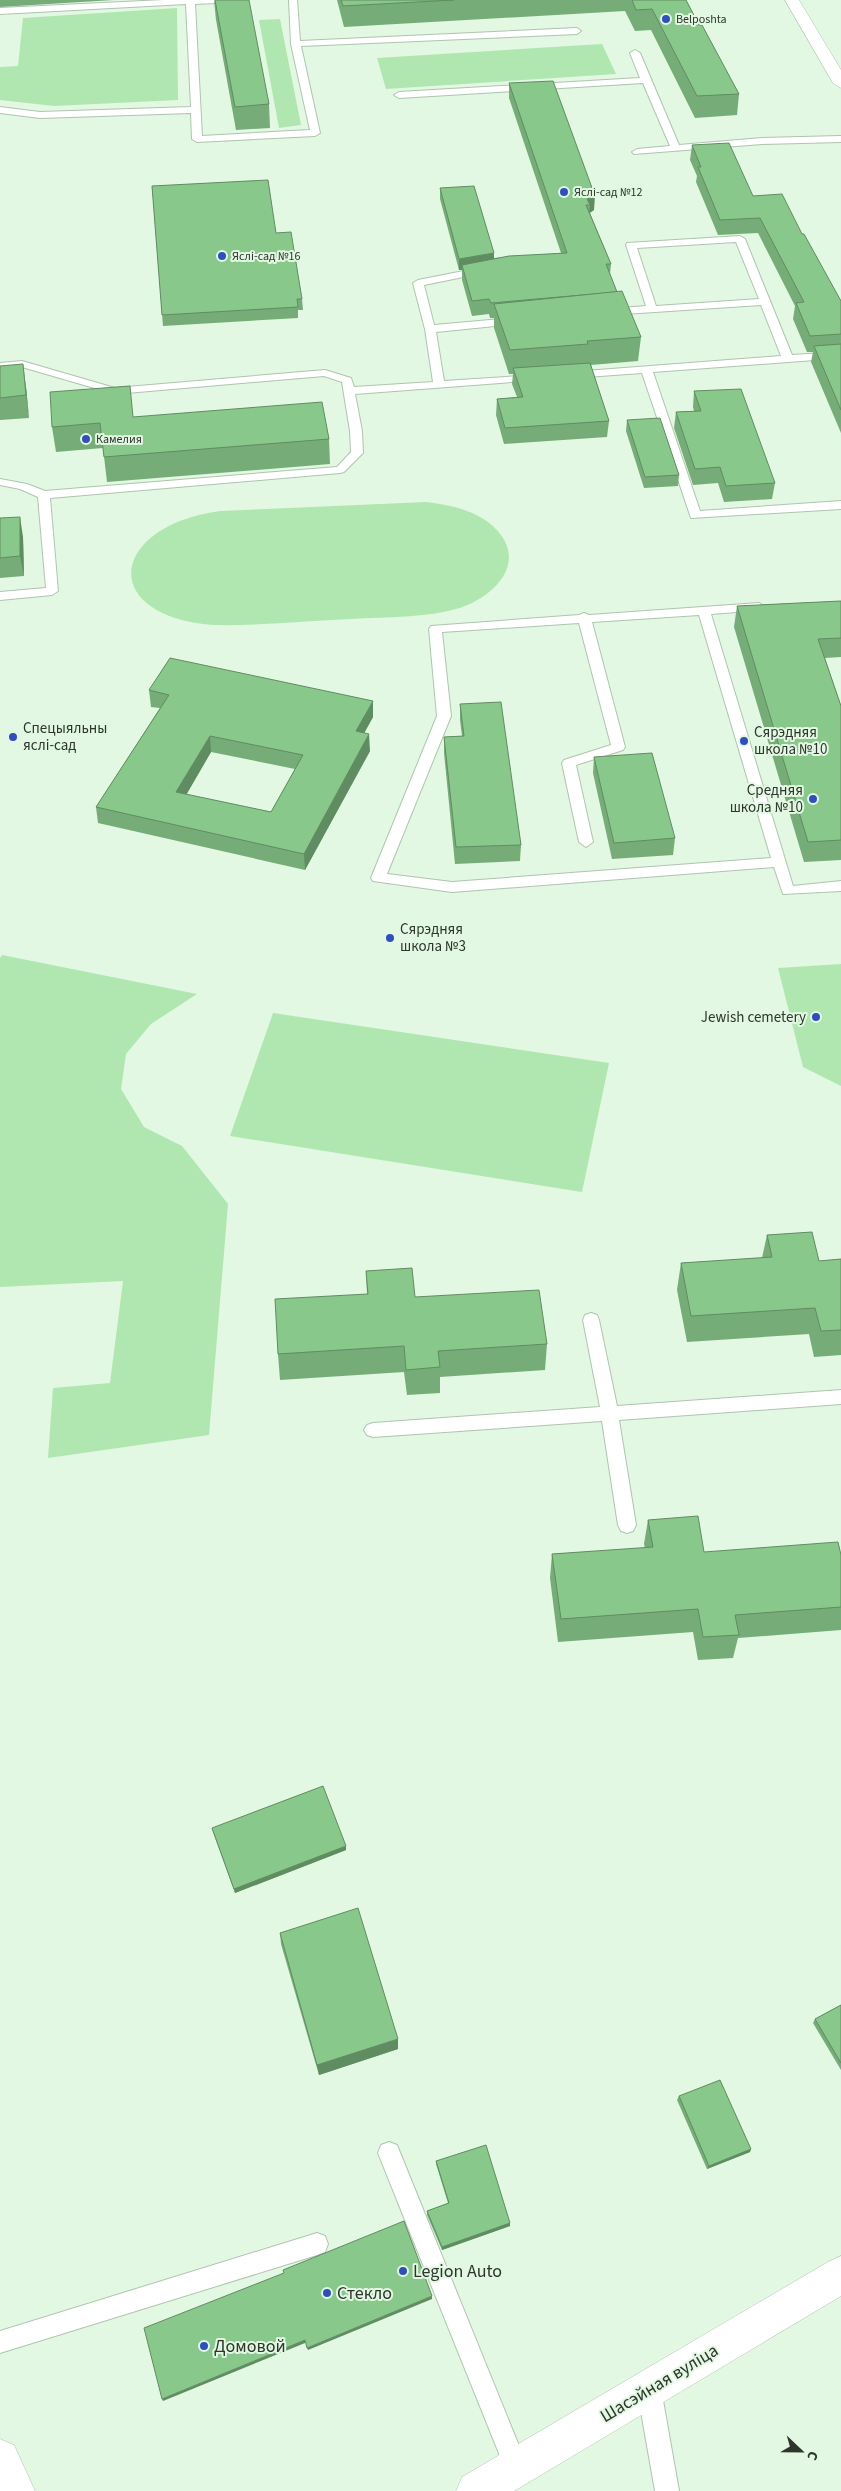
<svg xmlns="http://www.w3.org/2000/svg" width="841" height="2491" viewBox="0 0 841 2491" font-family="'Source Sans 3',sans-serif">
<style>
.green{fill:#b0e7b1}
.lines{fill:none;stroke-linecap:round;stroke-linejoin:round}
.lane-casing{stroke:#afc4af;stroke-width:2}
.street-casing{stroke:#afc4af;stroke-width:1}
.secondary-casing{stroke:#afc4af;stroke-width:1}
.primary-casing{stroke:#afc4af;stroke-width:1}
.lane{fill:#fff;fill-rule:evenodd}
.street{fill:#fff;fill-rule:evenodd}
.secondary{fill:#fff;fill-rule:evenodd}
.primary{fill:#fff;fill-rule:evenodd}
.wall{fill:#76ac78;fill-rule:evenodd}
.shaded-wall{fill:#608c61}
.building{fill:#89c88b;stroke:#608c61;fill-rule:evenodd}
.poi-dot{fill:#304ebf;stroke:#e2f8e2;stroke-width:2}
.labels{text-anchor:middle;stroke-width:4;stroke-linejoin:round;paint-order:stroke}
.far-poi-label{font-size:12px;fill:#2d352d;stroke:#e2f8e2;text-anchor:start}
.poi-label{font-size:15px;fill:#2d352d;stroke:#e2f8e2;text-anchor:start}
.near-poi-label{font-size:18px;fill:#2d352d;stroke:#e2f8e2;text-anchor:start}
.near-street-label{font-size:18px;fill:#2d352d;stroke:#e2f8e2}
</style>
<rect width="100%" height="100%" fill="#e2f8e2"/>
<g class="green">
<path d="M177 8 178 100 54 106 0 100V67L18 66 23 18Z"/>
<path d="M280 19 301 125 279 128 259 20Z"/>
<path d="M602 44 616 74 386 89 377 58Z"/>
<path d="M426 502C453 505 484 512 501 535 525 568 490 598 460 608 426 618 387 617 351 619 305 621 259 626 213 625 96 615 110 526 220 511Z"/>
<path d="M2 955 197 994 151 1024 126 1054 121 1089 144 1127 182 1146 228 1204 209 1435 48 1458 53 1388 110 1383 123 1281 0 1287V958Z"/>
<path d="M841 964V1086L803 1067 778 968Z"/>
<path d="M273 1013 609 1063 582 1192 230 1136Z"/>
</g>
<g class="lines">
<g class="lane-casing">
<g id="lane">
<path d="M164 0H220L216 3 195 4 202 136 310 130 291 44 289 0H297L300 41 577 28 581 31 577 34 301 46 320 133 315 136 197 142 192 139 191 113 40 118 0 113V107L40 112 191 107 186 4 0 14V8Z"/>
<path d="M635 50 640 53 679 145 762 138 841 136V142L762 144 634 154 632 152 637 149 670 146 643 83 399 98 394 95 399 92 640 78 630 53Z"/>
<path d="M740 236 745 239 792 355 841 352V358L653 372 700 511 841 501V509L691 518 642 373 572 378 566 375 572 372 781 356 761 305 609 315 604 312 609 309 646 306 626 245 627 243ZM736 242 759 299 656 306 637 248Z"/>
<path d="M484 267 488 268V272L424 285 434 325 514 318 519 321 514 324 436 332 444 381 535 375 541 378 539 380 355 394 362 431 363 453 344 472 340 473 50 498 58 591 52 595 0 600V592L46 588 38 497 20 489 0 485V479L27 484 45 491 337 467 351 452 350 431 342 382 324 376 115 394 22 367 0 369V363L22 361 115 388 325 370 351 378 354 387 433 382 425 329 413 283 418 280Z"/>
<path d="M759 603 765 607 763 610 711 614 793 886 841 881V891L783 894 774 867 452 892 373 881 371 878 437 716 429 629 431 626 579 615 584 613 589 615ZM699 615 771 858 452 882 387 874 451 716 442 632 579 623 611 745 564 760 562 763 579 842 586 847 593 842 576 765 623 750 625 747 592 622Z"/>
<path d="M591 1313 597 1315 599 1320 617 1406 841 1390V1404L619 1420 636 1525 633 1531 627 1533 621 1531 618 1525 602 1421 373 1437 367 1435 364 1430 367 1425 373 1423 600 1407 583 1320 585 1315Z"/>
<path d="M389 2142 397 2145 528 2468 524 2476 516 2480 508 2476 378 2153 381 2145Z"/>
<path d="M317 2233 325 2236 328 2244 325 2252 317 2255 0 2353V2331Z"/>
<path d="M649 2377 657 2381 661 2389 679 2491H655L637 2389 641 2381Z"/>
</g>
</g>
<g class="street-casing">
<path id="street" d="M0 2439 14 2445 35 2491H0Z"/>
</g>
<g class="secondary-casing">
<path id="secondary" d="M841 2256V2296L514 2491H456L462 2477 828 2262Z"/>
</g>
<g class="primary-casing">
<path id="primary" d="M785 0H799L841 70V88L833 83Z"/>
</g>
<use href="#lane" class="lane"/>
<use href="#street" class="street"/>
<use href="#secondary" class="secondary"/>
<use href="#primary" class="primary"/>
</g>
<g class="wall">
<path d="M0 0H114L0 7Z"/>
<path d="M214 0 269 104 270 128 236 130 216 20Z"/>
<path d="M337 0H686L699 25 739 94 737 115 695 118 651 30 635 31 625 11 344 27Z"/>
<path d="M509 83 594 210 590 213 611 264 610 274 617 292 641 337 638 361 591 365 609 421 607 437 504 444 496 415 497 399 517 397 512 384 513 374H509L494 328V318H490L489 314 472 316 462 280V270H459L440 199V188L494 253V258L561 253 509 98Z"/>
<path d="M692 145 753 196 802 234 841 301V433L811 362 813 352H807L793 319 795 306 758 233 718 235 696 182 697 176 690 160Z"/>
<path d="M152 186 276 233 302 299 303 310H298V318L163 326Z"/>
<path d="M0 366 26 387 29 418 0 420Z"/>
<path d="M694 391 775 483 772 499 724 502 718 483 693 485 674 428 676 412 694 411 693 407Z"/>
<path d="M134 417 329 439 330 464 107 482 103 448 56 452 52 427Z"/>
<path d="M627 420 679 475 678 486 644 488 626 431Z"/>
<path d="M0 518 23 537 24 576 0 578Z"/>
<path d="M841 601V657L825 658 841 706V860L804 862 734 627 737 606Z"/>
<path d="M149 690 373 717 364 733 370 751 305 870 98 823 96 807 160 708 151 707ZM211 752 295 769 271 812 186 795Z"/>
<path d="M460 704 521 845 520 861 455 864 444 753V737L462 736 460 720Z"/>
<path d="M594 757 675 838 673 855 612 859 593 773Z"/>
<path d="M767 1235 819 1261 841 1259V1355L814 1357 809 1334 687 1342 677 1290 681 1263 762 1258Z"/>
<path d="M366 1271 415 1297 547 1344 545 1370 440 1377V1393L407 1395 404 1372 280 1380 278 1354 367 1294Z"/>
<path d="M648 1520 704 1552 841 1555V1630L738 1638 733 1658 698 1660 693 1632 558 1642 550 1578 552 1554 645 1548 644 1544Z"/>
<path d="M212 1828 346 1850 235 1893 213 1832Z"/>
<path d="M280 1933 398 2049 319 2075 281 1944Z"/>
<path d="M841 2005V2070L813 2023 815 2019Z"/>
<path d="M679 2096 751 2149 750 2152 707 2169 677 2100Z"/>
<path d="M436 2161 510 2226 442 2250 427 2215V2211L448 2203 436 2164Z"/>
</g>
<g class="shaded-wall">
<path d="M595 196 594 210 589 213 590 205 587 199Z"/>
<path d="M494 253V264L462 265V270H459V259Z"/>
<path d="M23 364 26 387 29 418 26 395Z"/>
<path d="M20 517 23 537 24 576 20 556Z"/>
<path d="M373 701V717L356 748V731Z"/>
<path d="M369 734 370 751 305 870 304 854Z"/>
<path d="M210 736 211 752 178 809 176 792Z"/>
<path d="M346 1846V1850L235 1893 234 1889Z"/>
<path d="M398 2039V2049L319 2075 317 2065Z"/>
<path d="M751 2149 750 2152 707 2169 709 2166Z"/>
<path d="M510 2223V2226L442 2250V2247Z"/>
<path d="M432 2296V2299L308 2350 307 2348Z"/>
<path d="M305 2340V2343L163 2401 162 2399Z"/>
</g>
<g class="building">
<path d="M215 0H249L269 104 235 107Z"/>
<path d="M341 0H454L343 6Z"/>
<path d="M632 0H686L699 25H702L739 94 697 96 652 9 636 10Z"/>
<path d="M553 81 595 196 587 199 590 205H586L611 264H606L617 292 491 303 489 299 472 301 462 265 509 256 567 253 509 83Z"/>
<path d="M729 143 753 196 782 194 802 234H804L841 301V334L810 336 796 303 804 302 760 218 720 220 698 167H701L692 145Z"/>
<path d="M268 180 276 233 291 232 302 299H297L298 307 162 315 152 186Z"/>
<path d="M474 186 494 253 459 259 440 188Z"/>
<path d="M622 291 641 337 587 341 588 344 510 350 494 304Z"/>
<path d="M841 344V410L814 346Z"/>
<path d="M590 363 609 421 505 428 497 399 523 397 513 368Z"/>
<path d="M23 364 26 395 0 398V366Z"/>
<path d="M130 386 133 417 322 402 329 439 104 457 100 423 52 427 50 392Z"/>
<path d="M741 389 775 483 726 486 720 467 695 469 676 412 701 411 694 391Z"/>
<path d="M660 418 679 475 645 477 627 420Z"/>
<path d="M20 517V556L0 558V518Z"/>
<path d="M841 601V638L818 639 841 706V840L808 842 737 606Z"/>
<path d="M170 658 373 701 356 731 369 734 304 854 96 807 169 695 149 690ZM210 736 303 755 271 812 176 792Z"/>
<path d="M501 702 521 845 456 847 444 737 464 736 460 704Z"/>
<path d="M652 753 675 838 614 843 594 757Z"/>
<path d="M812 1232 819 1261 841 1259V1330L821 1331 815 1308 691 1316 681 1263 772 1257 767 1235Z"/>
<path d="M412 1268 415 1297 539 1290 547 1344 438 1351 440 1367 406 1370 404 1346 278 1354 275 1299 368 1294 366 1271Z"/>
<path d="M698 1516 704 1552 838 1542 841 1555V1607L735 1615 739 1635 703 1637 698 1609 561 1619 552 1554 653 1547 648 1520Z"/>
<path d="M323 1786 346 1846 234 1889 212 1828Z"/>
<path d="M358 1908 398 2039 317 2065 280 1933Z"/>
<path d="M841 2005V2063L815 2019Z"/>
<path d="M720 2080 751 2149 709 2166 679 2096Z"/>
<path d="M486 2145 510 2223 442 2247 427 2211 449 2203 436 2161Z"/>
<path d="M404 2221 432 2296 307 2348 305 2340 162 2399 144 2328 284 2273 283 2270Z"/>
</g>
<g class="poi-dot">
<circle cx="666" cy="19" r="5"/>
<circle cx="564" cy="192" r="5"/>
<circle cx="222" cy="256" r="5"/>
<circle cx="86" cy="439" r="5"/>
<circle cx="13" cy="737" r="5"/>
<circle cx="744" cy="741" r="5"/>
<circle cx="813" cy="799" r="5"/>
<circle cx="390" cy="938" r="5"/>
<circle cx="816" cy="1017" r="5"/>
<circle cx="403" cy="2271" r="5"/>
<circle cx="327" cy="2293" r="5"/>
<circle cx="204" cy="2346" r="5"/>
</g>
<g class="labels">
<g class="far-poi-label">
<text x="676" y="23">Belposhta</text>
<text x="574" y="196">Яслі-сад №12</text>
<text x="232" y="260">Яслі-сад №16</text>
<text x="96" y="443">Камелия</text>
</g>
<g class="poi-label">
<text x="23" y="733">Спецыяльны<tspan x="23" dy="17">яслі-сад</tspan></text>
<text x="754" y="737">Сярэдняя<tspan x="754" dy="17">школа №10</tspan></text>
<text x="803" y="795" text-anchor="end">Средняя<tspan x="803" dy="17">школа №10</tspan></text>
<text x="400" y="934">Сярэдняя<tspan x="400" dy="17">школа №3</tspan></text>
<text x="806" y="1022" text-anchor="end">Jewish cemetery</text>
</g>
<g class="near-poi-label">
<text x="413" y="2277">Legion Auto</text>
<text x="337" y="2299">Стекло</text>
<text x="214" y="2352">Домовой</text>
</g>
<g class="near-street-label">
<text transform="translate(659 2383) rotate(-31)" y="6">Шасэйная вуліца</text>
</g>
</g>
<g transform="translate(801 2451) rotate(112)" stroke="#e2f8e2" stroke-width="4" paint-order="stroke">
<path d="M0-4L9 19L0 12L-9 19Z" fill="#2d352d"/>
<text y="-8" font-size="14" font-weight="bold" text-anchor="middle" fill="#2d352d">С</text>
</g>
</svg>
